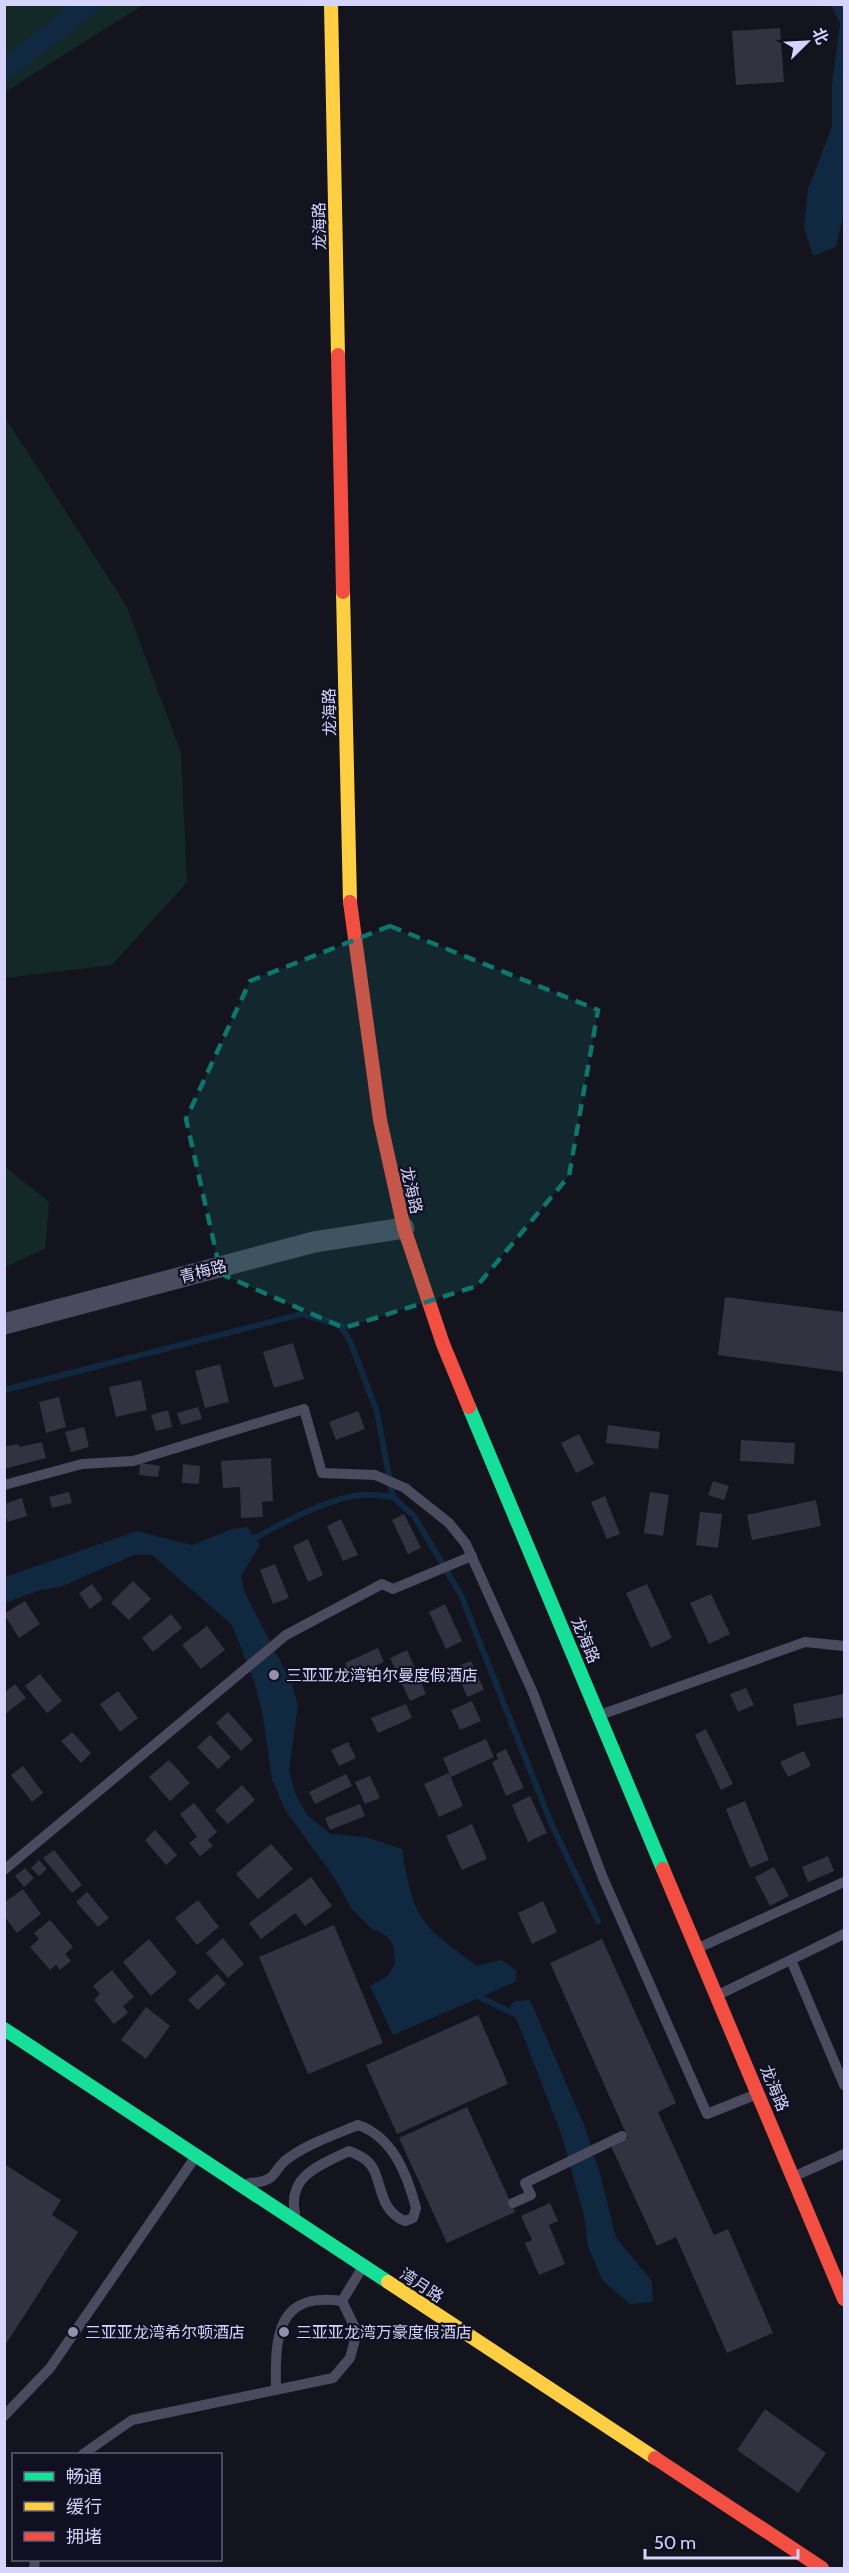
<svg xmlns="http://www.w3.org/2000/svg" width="849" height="2573" viewBox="0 0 849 2573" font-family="Cabin,'Noto Sans SC',sans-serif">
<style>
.green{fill:#132927}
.water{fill:#112841}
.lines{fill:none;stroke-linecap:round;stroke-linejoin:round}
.stream{stroke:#112841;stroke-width:6}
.canal{stroke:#112841;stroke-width:21}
.building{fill:#323240}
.lane{stroke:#4a4b5e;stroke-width:10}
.street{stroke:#4a4b5e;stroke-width:21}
.fast{stroke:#16e098;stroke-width:14}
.slow{stroke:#ffcf43;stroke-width:14}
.jam{stroke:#f24e42;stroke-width:14}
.marked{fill:#0f766e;fill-opacity:0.2;stroke:#0f766e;stroke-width:4.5;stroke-dasharray:12 8;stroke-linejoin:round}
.poi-dot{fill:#9191ae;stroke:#111022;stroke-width:2}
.labels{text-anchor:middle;stroke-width:4.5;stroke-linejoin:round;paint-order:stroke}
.street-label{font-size:16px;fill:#d4d4fc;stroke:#111022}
.poi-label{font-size:16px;fill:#d4d4fc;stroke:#111022;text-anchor:start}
</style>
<rect width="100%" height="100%" fill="#14141e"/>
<g class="green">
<path d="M5 4H143V5L5 92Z"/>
<path d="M4 416 126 605 181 753 187 882 112 965 5 978Z"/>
<path d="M4 1166 49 1202 45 1249 5 1267Z"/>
</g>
<g class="water">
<path d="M831 5H844V212L836 247 813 256 804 227 808 189 832 127V84L840 23Z"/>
<path d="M247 1527 260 1545 241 1576 245 1593 292 1684 298 1705 289 1771 296 1795 307 1815 331 1834 366 1837 402 1849C414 1921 419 1923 477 1966L501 1960 517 1971 515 1982 393 2035 370 1986 388 1976 395 1963 393 1944 384 1934 372 1929 351 1908 336 1880 285 1810 272 1779 262 1711 254 1681 232 1625 152 1555H134L60 1587 40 1590 5 1603V1577L137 1531 192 1545 232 1529Z"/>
<path d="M530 2000 584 2125 601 2177 616 2238 652 2281 653 2302 630 2304 603 2281 588 2247 584 2216 562 2136 519 2025 509 2007 515 2001Z"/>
</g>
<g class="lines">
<g class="stream">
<path d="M4 1390 302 1314 340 1325 350 1341 377 1412 393 1497 414 1516 461 1595 551 1823 598 1921"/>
<path d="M248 1542C280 1524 324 1500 360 1495 371 1494 383 1496 393 1497"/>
<path d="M474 1994 512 2013"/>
</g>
<path class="canal" d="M4 70 89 4"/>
</g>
<g class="building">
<path d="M780 28 784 82 736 85 732 31Z"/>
<path d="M725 1297 844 1312V1372L718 1355Z"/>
<path d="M293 1343 304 1379 274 1388 263 1352Z"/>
<path d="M220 1364 229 1402 205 1408 195 1371Z"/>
<path d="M141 1380 147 1410 116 1417 109 1387Z"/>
<path d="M59 1397 66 1427 46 1433 39 1402Z"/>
<path d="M198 1407 202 1419 181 1425 177 1413Z"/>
<path d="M168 1410 172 1427 156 1431 151 1415Z"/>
<path d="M358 1411 365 1429 336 1440 329 1422Z"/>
<path d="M608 1425 660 1432 658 1449 606 1443Z"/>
<path d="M84 1427 89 1447 71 1452 65 1432Z"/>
<path d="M579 1434 594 1464 576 1473 561 1443Z"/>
<path d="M741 1440 795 1443 794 1464 740 1461Z"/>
<path d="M42 1442 46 1458 4 1469V1447L18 1444 20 1447Z"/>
<path d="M271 1458 273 1501 262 1502 263 1517 241 1518 240 1487 223 1488 221 1461Z"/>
<path d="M140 1463 160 1466 158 1477 139 1475Z"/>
<path d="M183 1464 200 1466 199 1484 182 1483Z"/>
<path d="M713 1481 729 1486 724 1500 708 1495Z"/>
<path d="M69 1492 72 1503 52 1508 49 1497Z"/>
<path d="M650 1492 669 1495 663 1536 644 1533Z"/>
<path d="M605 1496 620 1534 607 1539 591 1502Z"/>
<path d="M22 1498 27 1516 7 1522 4 1504Z"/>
<path d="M816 1500 821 1526 752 1540 747 1515Z"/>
<path d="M700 1512 722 1514 718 1548 696 1545Z"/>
<path d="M404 1514 421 1548 408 1554 392 1520Z"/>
<path d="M341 1519 358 1555 343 1561 327 1526Z"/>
<path d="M308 1539 323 1575 308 1582 293 1546Z"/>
<path d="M275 1564 289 1598 273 1604 260 1570Z"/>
<path d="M133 1581 151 1599 129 1620 111 1603Z"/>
<path d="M92 1584 103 1599 90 1609 79 1593Z"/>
<path d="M647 1584 672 1638 651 1648 626 1593Z"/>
<path d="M711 1594 730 1634 709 1644 690 1603Z"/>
<path d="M25 1601 40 1624 19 1638 4 1614Z"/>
<path d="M445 1604 462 1641 446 1649 429 1612Z"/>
<path d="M171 1614 182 1628 153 1652 142 1638Z"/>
<path d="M207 1626 225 1650 201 1669 182 1645Z"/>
<path d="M378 1648 384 1662 351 1677 345 1663Z"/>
<path d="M407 1650 426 1694 410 1701 390 1658Z"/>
<path d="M471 1661 484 1690 467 1697 455 1667Z"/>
<path d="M40 1674 62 1701 47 1713 25 1686Z"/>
<path d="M15 1684 26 1698 4 1715V1693Z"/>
<path d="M746 1688 754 1705 738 1712 730 1694Z"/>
<path d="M118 1691 138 1718 120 1732 100 1704Z"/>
<path d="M844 1694V1717L797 1726 793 1704Z"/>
<path d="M472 1701 481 1721 460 1730 451 1710Z"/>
<path d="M406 1704 412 1718 378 1733 371 1718Z"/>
<path d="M228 1712 253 1740 241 1751 216 1723Z"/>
<path d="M706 1729 733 1784 721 1790 695 1735Z"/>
<path d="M72 1732 91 1753 81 1763 61 1741Z"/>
<path d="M210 1735 231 1757 218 1769 197 1747Z"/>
<path d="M486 1739 494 1757 451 1777 443 1758Z"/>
<path d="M348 1742 356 1758 339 1766 331 1750Z"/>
<path d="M506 1749 524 1788 506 1796 492 1762 498 1759 496 1754Z"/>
<path d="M804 1751 811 1766 788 1777 780 1762Z"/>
<path d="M169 1760 190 1783 170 1801 149 1777Z"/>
<path d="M23 1766 43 1793 32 1802 11 1775Z"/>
<path d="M449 1773 463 1806 439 1817 424 1784Z"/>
<path d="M346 1774 352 1786 315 1804 309 1792Z"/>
<path d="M370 1776 380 1798 365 1804 355 1782Z"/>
<path d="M242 1785 255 1800 228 1824 215 1810Z"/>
<path d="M530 1796 547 1833 528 1842 512 1805Z"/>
<path d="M745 1801 769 1860 750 1868 726 1809Z"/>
<path d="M194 1803 217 1832 208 1840 213 1846 200 1856 189 1843 197 1837 180 1814Z"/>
<path d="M360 1804 365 1816 330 1830 325 1818Z"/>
<path d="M472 1824 487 1859 462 1870 446 1836Z"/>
<path d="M155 1830 177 1855 166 1865 145 1840Z"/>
<path d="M271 1844 293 1869 258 1899 236 1874Z"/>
<path d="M54 1850 82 1885 72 1893 43 1858Z"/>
<path d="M828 1856 834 1871 808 1882 802 1867Z"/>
<path d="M39 1860 47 1869 39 1876 31 1868Z"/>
<path d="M774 1867 789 1896 770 1906 755 1877Z"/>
<path d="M25 1868 34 1878 24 1887 15 1876Z"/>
<path d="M311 1877 332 1906 305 1926 295 1913 261 1939 249 1923Z"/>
<path d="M23 1889 41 1914 17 1933 4 1916V1903Z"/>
<path d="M87 1892 109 1918 98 1927 76 1902Z"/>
<path d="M198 1900 219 1927 197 1945 175 1918Z"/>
<path d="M543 1901 557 1932 532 1944 518 1913Z"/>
<path d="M50 1920 73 1947 65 1954 71 1961 60 1970 56 1965 50 1970 30 1947 39 1939 34 1933Z"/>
<path d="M334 1925 383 2043 308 2074 259 1957Z"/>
<path d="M223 1938 244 1964 228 1978 206 1953Z"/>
<path d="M149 1939 177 1973 151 1996 123 1962Z"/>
<path d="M602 1939 676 2103 658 2112 714 2235 728 2229 773 2333 727 2353 676 2237 657 2246 611 2146 628 2138 550 1963Z"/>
<path d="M112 1970 134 1997 123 2006 128 2013 114 2024 94 2000 100 1994 93 1986Z"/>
<path d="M217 1974 226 1984 198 2010 188 2000Z"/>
<path d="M146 2007 170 2026 146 2059 121 2040Z"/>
<path d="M478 2015 508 2084 397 2134 366 2065Z"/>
<path d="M467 2107 515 2212 447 2243 399 2138Z"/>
<path d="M4 2164 61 2200 52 2215 78 2232 4 2347Z"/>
<path d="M550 2203 558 2221 549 2225 565 2264 539 2275 525 2243 532 2240 521 2216Z"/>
<path d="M765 2409 826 2453 798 2493 737 2450Z"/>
</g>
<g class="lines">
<g class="lane">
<path d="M4 1485 82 1464 133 1461 304 1409 322 1473 375 1475 405 1488 449 1523 466 1544 533 1693 603 1878 707 2114 757 2094"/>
<path d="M600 1715 805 1642 844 1646"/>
<path d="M4 1870 286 1635 382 1584 393 1589 472 1556"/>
<path d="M698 1948 844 1882"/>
<path d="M791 1960 844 2085"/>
<path d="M718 1995 844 1934"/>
<path d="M795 2176 844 2154"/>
<path d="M249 2183C280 2182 271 2169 290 2157 310 2143 336 2134 358 2125 393 2137 407 2174 416 2208L413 2218 405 2221C375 2209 384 2174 366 2160 361 2156 354 2153 349 2151 321 2165 287 2175 295 2213"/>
<path d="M513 2203 531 2195 525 2183 622 2136"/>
<path d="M342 2301 362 2268"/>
<path d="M4 2416 50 2368 196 2156"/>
<path d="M83 2454 132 2420 333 2378 350 2358 357 2332 342 2301C276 2291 275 2338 276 2388"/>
<path d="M34 2568 35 2560"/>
</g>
<path class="street" d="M4 1324 314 1242 404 1228"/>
<g class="fast">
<path d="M469 1407 663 1869"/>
<path d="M4 2029 388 2282"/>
</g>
<g class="slow">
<path d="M331 4 338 355"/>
<path d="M343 592 350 902"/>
<path d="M388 2282 655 2458"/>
</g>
<g class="jam">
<path d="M338 355 343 592"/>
<path d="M350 902 380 1120 404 1228 443 1344 469 1407"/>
<path d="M663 1869 844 2299"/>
<path d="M655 2458 822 2568"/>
</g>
</g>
<path class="marked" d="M390 926 598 1010 569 1176 477 1286 344 1328 221 1274 186 1119 250 981Z"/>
<g class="poi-dot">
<circle cx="274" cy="1675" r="6"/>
<circle cx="73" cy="2332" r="6"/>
<circle cx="284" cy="2332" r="6"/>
</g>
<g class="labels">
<g class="street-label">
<text transform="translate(319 226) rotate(-91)" y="6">龙海路</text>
<text transform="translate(329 712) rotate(-91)" y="6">龙海路</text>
<text transform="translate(412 1190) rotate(77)" y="6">龙海路</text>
<text transform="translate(203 1271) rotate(-15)" y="6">青梅路</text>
<text transform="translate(586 1640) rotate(67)" y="6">龙海路</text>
<text transform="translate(775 2088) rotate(67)" y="6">龙海路</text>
<text transform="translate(422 2285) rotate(33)" y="6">湾月路</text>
</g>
<g class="poi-label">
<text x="286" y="1681">三亚亚龙湾铂尔曼度假酒店</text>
<text x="85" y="2338">三亚亚龙湾希尔顿酒店</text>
<text x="296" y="2338">三亚亚龙湾万豪度假酒店</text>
</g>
</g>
<rect width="849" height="2573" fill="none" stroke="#d4d4fc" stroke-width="12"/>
<rect x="12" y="2453" width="210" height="108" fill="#111022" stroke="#5f5e79" stroke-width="1.5"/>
<rect x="24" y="2472" width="30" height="9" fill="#16e098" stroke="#5f5e79" stroke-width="1.5"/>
<text x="66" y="2483" font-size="18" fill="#d4d4fc">畅通</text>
<rect x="24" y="2502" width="30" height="9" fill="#ffcf43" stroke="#5f5e79" stroke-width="1.5"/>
<text x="66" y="2513" font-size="18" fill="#d4d4fc">缓行</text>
<rect x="24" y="2532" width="30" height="9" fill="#f24e42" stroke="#5f5e79" stroke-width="1.5"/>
<text x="66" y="2543" font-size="18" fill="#d4d4fc">拥堵</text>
<g transform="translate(807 42) rotate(66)" stroke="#111022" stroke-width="4.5" paint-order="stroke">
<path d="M0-4.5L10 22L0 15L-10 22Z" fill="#d4d4fc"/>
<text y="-9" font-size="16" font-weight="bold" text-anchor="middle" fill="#d4d4fc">北</text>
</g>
<path d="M645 2549v9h153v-9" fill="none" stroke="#d4d4fc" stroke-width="3"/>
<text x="654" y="2549" font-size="18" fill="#d4d4fc" stroke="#111022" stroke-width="4.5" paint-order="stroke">50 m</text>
</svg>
